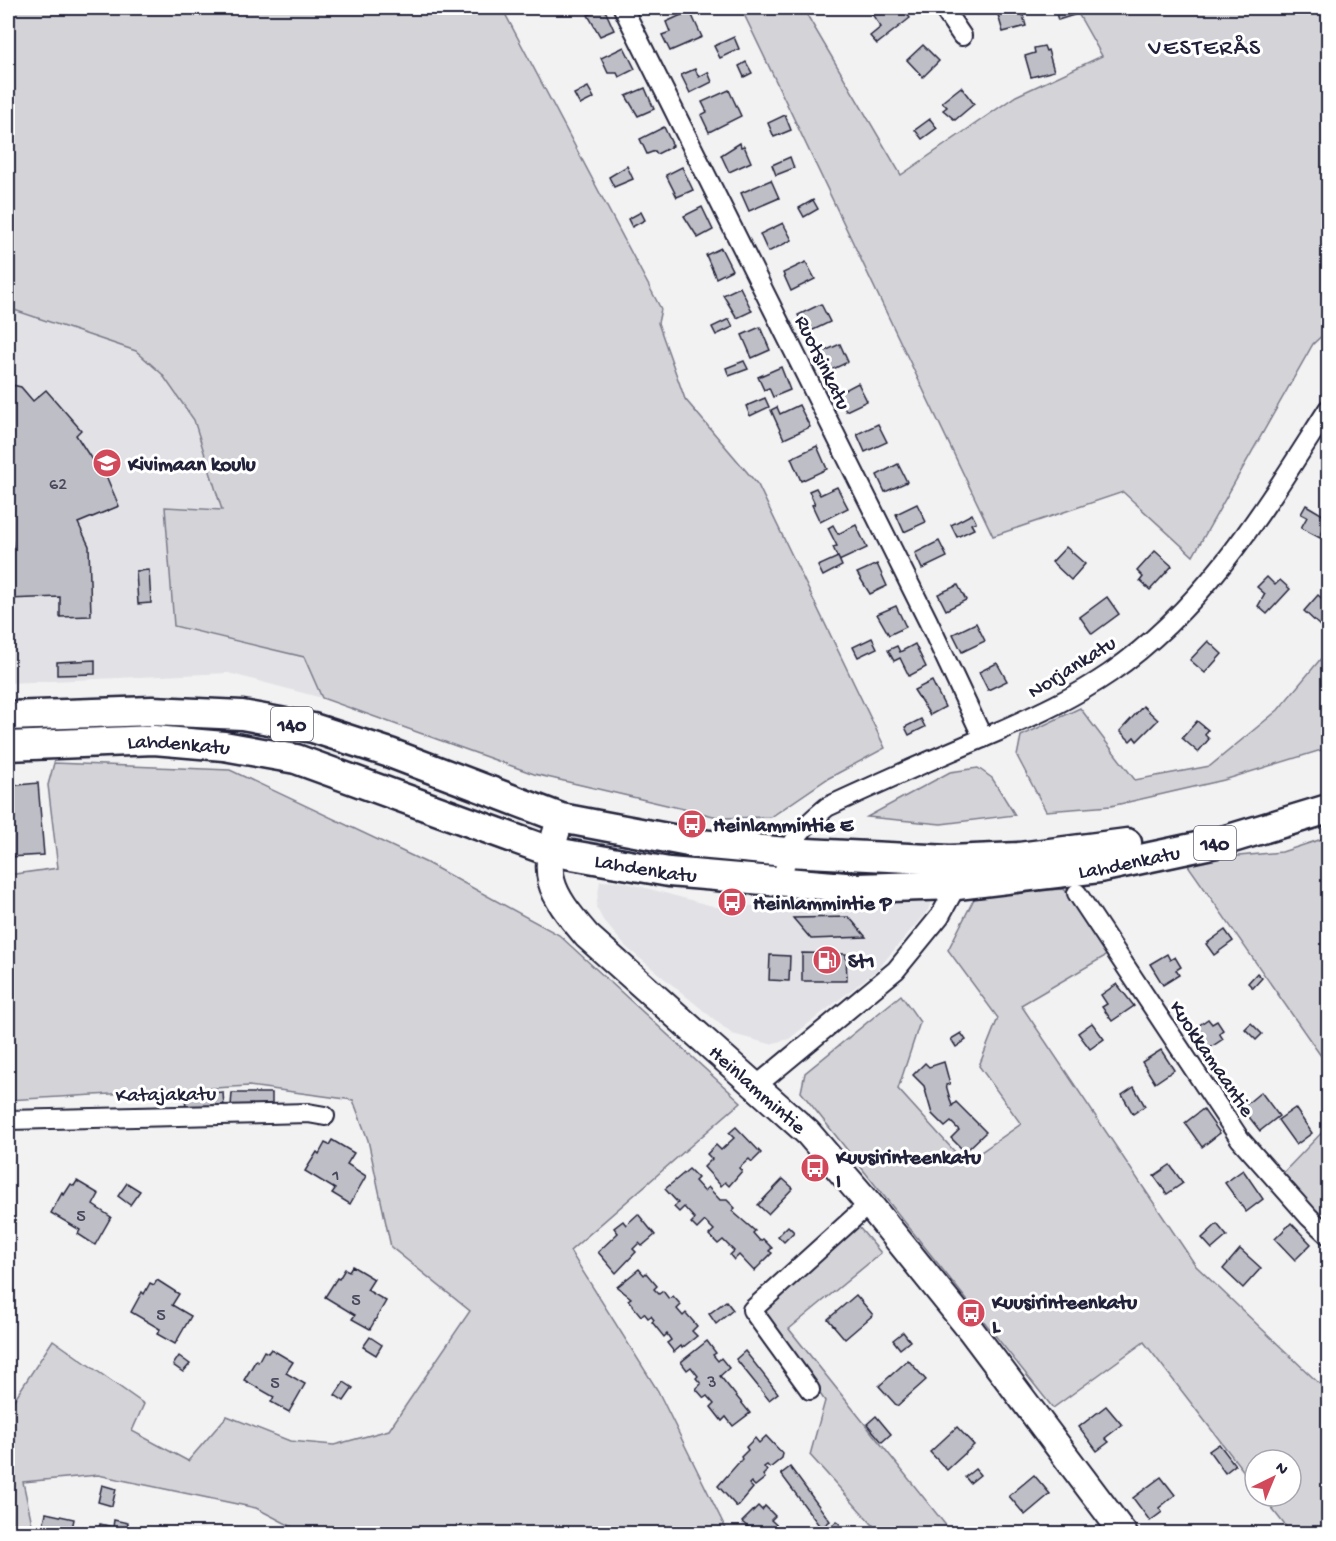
<svg xmlns="http://www.w3.org/2000/svg" width="1336" height="1541" viewBox="0 0 1336 1541" font-family="'Gochi Hand',sans-serif">
<style>
.built{fill:#e2e2e6}
.green{fill:#d3d3d8;stroke:#7a7a8a;stroke-width:1.5}
.building{fill:#bebec6;stroke:#22223b;stroke-width:1.5}
.lines{fill:none;stroke-linecap:round;stroke-linejoin:round}
.street-casing{stroke:#22223b;stroke-width:22}
.secondary-casing{stroke:#22223b;stroke-width:30}
.primary-casing{stroke:#22223b;stroke-width:33}
.street{stroke:#fff;stroke-width:18}
.secondary{stroke:#fff;stroke-width:26}
.primary{stroke:#fff;stroke-width:28}
.labels{text-anchor:middle;stroke-width:6;stroke-linejoin:round;paint-order:stroke}
.number-label{font-size:18px;fill:#49495e}
.shield{fill:#fff;stroke:#646476;stroke-width:1.5}
.shield-label{font-size:20px;font-weight:bold;fill:#22223b}
.street-label{font-size:21px;fill:#22223b;stroke:#fff}
.poi-label{font-size:21px;font-weight:bold;fill:#22223b;stroke:#fff;text-anchor:start}
.quarter-label{font-size:24px;letter-spacing:1.5px;fill:#22223b;stroke:#fff}
</style>
<rect width="100%" height="100%" fill="#f2f2f3"/>
<filter id="ink" filterUnits="userSpaceOnUse"><feTurbulence type="fractalNoise" baseFrequency=".0167" numOctaves="2"/><feDisplacementMap in="SourceGraphic" scale="12" xChannelSelector="R" yChannelSelector="G"/><feConvolveMatrix kernelMatrix="1 2 1 2 8 2 1 2 1" color-interpolation-filters="sRGB"/></filter>
<g filter="url(#ink)">
<g class="built">
<path d="M8 308 136 351 162 374 194 420 222 510 174 626 304 657 322 698 228 673 8 683Z"/>
<path d="M600 881 624 882 716 907 932 899 928 910 877 970 789 1039 770 1044 732 1034 626 947 603 920 596 907Z"/>
</g>
<g class="green">
<path d="M8 8H502L661 309 658 323 685 399 758 485 885 748 827 779 771 817 722 818 534 774 322 698 304 657 174 626 165 507 222 510 194 420 162 374 136 351 8 308Z"/>
<path d="M741 8H803L901 175 1016 96 1102 56 1075 8H1328V330L1313 344 1193 556 1123 492 993 536Z"/>
<path d="M1328 650V748L1224 780 1111 806 1046 811 1017 756 1021 736 1080 708 1135 780 1210 766 1278 710Z"/>
<path d="M54 763 230 770 427 863 559 935 741 1102 570 1251 658 1391 728 1533H304L256 1508 98 1475 23 1482 34 1533H8V1409L53 1340 144 1404 132 1431 188 1461 227 1416 290 1441 334 1445 389 1430 470 1311 391 1247 368 1140 353 1100 249 1086 8 1100V875L58 868 48 785Z"/>
<path d="M978 768 992 778 1015 815 941 824 867 817 950 772Z"/>
<path d="M1328 837V1066L1185 861 1282 852Z"/>
<path d="M1064 889 1107 955 1021 1005 1196 1266 1328 1392V1533H1291L1262 1496H1291V1460H1255V1486L1144 1342 1053 1408 801 1092 805 1073 901 995 920 1022 898 1089 965 1163 1021 1124 979 1066 998 1018 948 950 977 893Z"/>
<path d="M1328 1126V1224L1282 1174Z"/>
<path d="M857 1225 881 1253 789 1329 952 1533H880L810 1455 825 1401 762 1310Z"/>
</g>
<g class="building">
<path d="M604 8 614 30 600 36 588 15Z"/>
<path d="M872 8H902L910 18 877 44 870 36 881 27 869 10Z"/>
<path d="M996 8H1021L1026 26 1003 32Z"/>
<path d="M1063 8H1072L1074 15 1058 20 1055 10Z"/>
<path d="M690 11 702 37 670 51 662 35 670 32 666 22Z"/>
<path d="M734 37 739 49 720 58 714 46Z"/>
<path d="M923 45 939 61 923 77 907 60Z"/>
<path d="M1044 46 1046 51 1048 50 1054 71 1031 77 1025 56 1035 53 1034 48Z"/>
<path d="M624 47 635 69 619 77 617 73H608L601 58Z"/>
<path d="M746 62 752 73 744 77 739 66Z"/>
<path d="M695 69 699 77 708 72 712 82 690 93 681 75Z"/>
<path d="M588 87 594 98 580 105 574 94Z"/>
<path d="M961 87 974 104 955 120 943 110 947 107 942 102Z"/>
<path d="M645 88 654 109 638 116 626 96Z"/>
<path d="M729 90 741 116 709 132 701 115 707 112 702 102Z"/>
<path d="M785 115 791 130 774 137 768 123Z"/>
<path d="M930 119 937 128 922 139 915 130Z"/>
<path d="M664 127 673 146 657 154 655 151 647 154 640 139Z"/>
<path d="M740 143 741 147 744 146 751 162 729 172 721 155Z"/>
<path d="M790 157 794 168 776 175 772 165Z"/>
<path d="M627 166 633 179 614 187 609 177Z"/>
<path d="M682 167 693 190 677 197 666 175Z"/>
<path d="M771 180 779 198 749 211 741 193Z"/>
<path d="M813 200 818 209 804 217 799 208Z"/>
<path d="M702 207 713 230 698 238 684 216Z"/>
<path d="M641 212 645 220 632 227 628 219Z"/>
<path d="M783 223 792 240 768 252 760 234Z"/>
<path d="M721 248 732 270 716 278 706 255Z"/>
<path d="M806 262 815 279 791 291 783 273Z"/>
<path d="M740 287 752 311 737 318 723 295Z"/>
<path d="M821 304 830 322 807 333 798 315Z"/>
<path d="M729 319 733 327 716 335 712 327Z"/>
<path d="M760 327 770 350 752 358 742 335Z"/>
<path d="M840 344 848 362 827 372 818 354Z"/>
<path d="M744 361 748 369 729 376 726 368Z"/>
<path d="M781 367 790 390 773 397 769 388 764 390 758 377Z"/>
<path d="M858 383 867 401 846 411 837 394Z"/>
<path d="M8 384 21 387 33 401 46 390 81 430 76 435 92 460 98 457 119 506 78 523 89 546 91 616 60 617V597L8 599V549L13 548 8 523Z"/>
<path d="M765 398 769 407 750 416 746 406Z"/>
<path d="M799 405 810 427 784 439 771 410 777 407 780 414Z"/>
<path d="M878 424 887 442 865 452 857 434Z"/>
<path d="M817 446 827 469 801 481 791 458Z"/>
<path d="M898 464 907 482 885 492 877 475Z"/>
<path d="M837 487 848 508 820 522 812 505 815 504 809 491 816 488 820 495Z"/>
<path d="M917 504 926 522 904 532 896 514Z"/>
<path d="M1306 505 1328 518 1320 538 1301 528 1307 517 1301 514Z"/>
<path d="M972 514 976 522 971 524 974 529 957 537 951 525Z"/>
<path d="M833 525 838 534 856 525 867 548 839 561 833 547 837 546 828 528Z"/>
<path d="M939 541 947 557 922 569 915 553Z"/>
<path d="M1066 547 1085 564 1071 580 1052 562Z"/>
<path d="M1155 551 1172 566 1150 590 1140 581 1143 577 1137 571Z"/>
<path d="M838 557 842 566 823 576 818 566Z"/>
<path d="M877 564 887 586 870 594 857 573Z"/>
<path d="M149 570 151 603 138 604 136 571Z"/>
<path d="M1267 577 1275 585 1280 580 1290 589 1267 614 1258 606 1265 594 1257 587Z"/>
<path d="M958 585 966 600 946 610 938 594Z"/>
<path d="M1318 595 1328 604V617L1320 626 1304 611Z"/>
<path d="M1107 597 1119 614 1092 634 1080 617Z"/>
<path d="M896 606 906 627 889 635 877 614Z"/>
<path d="M976 623 985 641 962 652 953 634Z"/>
<path d="M872 638 877 648 858 657 853 647Z"/>
<path d="M1208 641 1222 654 1205 673 1190 660Z"/>
<path d="M915 644 926 667 909 676 900 658 894 661 888 650 897 646 900 652Z"/>
<path d="M95 660V674L57 675V662Z"/>
<path d="M997 663 1007 681 988 690 979 672Z"/>
<path d="M932 681 945 707 930 715 914 690Z"/>
<path d="M1143 706 1158 720 1137 741 1134 737 1130 741 1120 731Z"/>
<path d="M921 719 925 727 909 735 905 727Z"/>
<path d="M1197 721 1208 730 1205 735 1209 739 1198 752 1182 738Z"/>
<path d="M38 783 44 855 9 857 10 866H8V786Z"/>
<path d="M849 917 866 937 811 939 793 918Z"/>
<path d="M1225 930 1233 941 1214 955 1206 944Z"/>
<path d="M802 953 846 954 847 981H802Z"/>
<path d="M1167 954 1170 960 1175 957 1181 967 1176 970 1179 975 1163 985 1150 964Z"/>
<path d="M770 955 790 956 789 981 769 980Z"/>
<path d="M1257 973 1262 978 1253 988 1248 983Z"/>
<path d="M1117 984 1134 1006 1112 1021 1102 1007 1107 1004 1101 995Z"/>
<path d="M1208 1019 1212 1024 1217 1021 1223 1030 1219 1033 1223 1039 1205 1051 1191 1031Z"/>
<path d="M1092 1023 1104 1039 1090 1049 1078 1033Z"/>
<path d="M1251 1023 1262 1034 1256 1040 1245 1029Z"/>
<path d="M961 1033 966 1040 956 1047 951 1039Z"/>
<path d="M1161 1050 1174 1070 1155 1083 1142 1062Z"/>
<path d="M944 1062 950 1084 946 1085 952 1106 956 1102 986 1132 965 1152 951 1138 959 1130 951 1122 945 1127 932 1114 924 1086 913 1075 925 1063 929 1067Z"/>
<path d="M1134 1087 1145 1106 1133 1114 1122 1095Z"/>
<path d="M223 1092 224 1108 186 1110 185 1095Z"/>
<path d="M1261 1092 1279 1116 1260 1131 1242 1108Z"/>
<path d="M232 1093H272V1106H231Z"/>
<path d="M1295 1108 1312 1133 1296 1145 1278 1120Z"/>
<path d="M1203 1109 1220 1133 1202 1147 1185 1123Z"/>
<path d="M736 1127 761 1153 752 1162 749 1159 739 1168 742 1171 729 1186 725 1182 721 1186 704 1167 712 1159 707 1154 716 1145 721 1150 734 1138 729 1133Z"/>
<path d="M332 1140 354 1153 347 1164 366 1176 350 1204 332 1193 335 1189 305 1171 317 1152 319 1154 325 1143 329 1145Z"/>
<path d="M1170 1165 1183 1183 1167 1194 1154 1176Z"/>
<path d="M689 1169 698 1178 695 1181 704 1191 708 1187 720 1200H727L735 1208 732 1211 755 1231 753 1233 760 1241 763 1239 772 1248 769 1251 772 1253 754 1271 739 1255 734 1260 730 1255 734 1251 723 1240 718 1244 709 1235 714 1230 705 1221 697 1229 691 1223 695 1219 684 1207 679 1212 674 1207 678 1203 665 1189Z"/>
<path d="M1243 1170 1263 1199 1246 1212 1225 1183Z"/>
<path d="M783 1179 793 1188 768 1214 758 1205Z"/>
<path d="M77 1181 99 1194 93 1205 111 1217 95 1245 78 1234 80 1230 51 1213 62 1193 64 1195 71 1184 74 1186Z"/>
<path d="M127 1183 140 1191 130 1205 118 1196Z"/>
<path d="M638 1214 655 1235 642 1246 639 1243 633 1249 636 1252 616 1273 598 1252 618 1233 614 1228 623 1221 626 1225Z"/>
<path d="M1291 1223 1311 1244 1295 1260 1275 1239Z"/>
<path d="M1217 1224 1227 1236 1212 1249 1202 1238Z"/>
<path d="M788 1226 794 1232 784 1242 778 1236Z"/>
<path d="M1240 1249 1261 1268 1243 1288 1223 1269Z"/>
<path d="M352 1266 374 1279 367 1290 386 1301 370 1329 352 1319 355 1315 325 1297 337 1278 339 1279 345 1269 349 1271Z"/>
<path d="M639 1269 644 1275 646 1273 657 1286 654 1289 659 1294 663 1291 669 1299 673 1296 681 1305 677 1309 683 1316 686 1313 697 1326 692 1331 697 1336 682 1348 681 1346 674 1352 667 1343 671 1340 667 1334 664 1337 652 1322 654 1320 651 1316 648 1318 644 1313 641 1316 628 1300 631 1298 617 1287Z"/>
<path d="M157 1280 179 1294 172 1305 191 1316 175 1344 157 1334 160 1329 131 1312 142 1292 144 1294 150 1283 154 1285Z"/>
<path d="M856 1295 873 1315 845 1339 828 1319Z"/>
<path d="M726 1301 733 1310 716 1324 709 1314Z"/>
<path d="M903 1332 910 1341 900 1349 893 1340Z"/>
<path d="M370 1337 382 1345 376 1355 363 1347Z"/>
<path d="M707 1341 716 1353 713 1355 718 1361 721 1358 729 1368 720 1376 750 1413 733 1426 726 1417 722 1421 711 1407 714 1404 707 1396 704 1398 696 1389 701 1384 696 1378 698 1376 691 1367 687 1370 681 1362Z"/>
<path d="M271 1349 293 1362 286 1373 305 1384 289 1412 271 1402 274 1397 244 1380 256 1360 258 1362 264 1351 268 1353Z"/>
<path d="M745 1351 778 1393 769 1400 736 1359Z"/>
<path d="M179 1356 190 1364 183 1372 173 1365Z"/>
<path d="M908 1360 926 1380 897 1406 879 1386Z"/>
<path d="M344 1382 353 1388 344 1401 335 1395Z"/>
<path d="M1106 1406 1122 1425 1105 1438 1109 1442 1097 1451 1079 1427Z"/>
<path d="M876 1416 891 1434 882 1442 867 1424Z"/>
<path d="M957 1427 974 1445 947 1470 930 1452Z"/>
<path d="M766 1436 783 1454 782 1458 770 1468 767 1465 764 1467 767 1471 763 1475 765 1478 755 1486 751 1482 749 1484 753 1488 737 1507 718 1486 742 1459 741 1457 748 1450 746 1447 755 1438 759 1443Z"/>
<path d="M1219 1444 1235 1465 1225 1473 1209 1451Z"/>
<path d="M790 1467 830 1521 821 1528 781 1474Z"/>
<path d="M975 1469 980 1475 970 1483 965 1477Z"/>
<path d="M1034 1475 1050 1494 1025 1515 1009 1496Z"/>
<path d="M1161 1477 1175 1495 1159 1508 1162 1512 1150 1521 1133 1498Z"/>
<path d="M102 1485 116 1489 112 1506 98 1502Z"/>
<path d="M758 1506 762 1510 765 1506 775 1516 771 1520 786 1534H747L745 1532 749 1528 742 1522Z"/>
<path d="M46 1513 74 1519 71 1534H45L46 1531 42 1530Z"/>
<path d="M114 1520 128 1523 126 1534H98L100 1524 113 1527Z"/>
<path d="M837 1521 847 1534H831L827 1529Z"/>
</g>
<g class="lines">
<g class="street-casing">
<g id="street">
<path d="M623 8 928 621 983 738"/>
<path d="M943 8 962 36"/>
<path d="M782 881C788 842 796 833 827 807 883 781 940 756 997 732 1036 715 1075 697 1110 673 1207 606 1266 506 1328 409"/>
<path d="M1077 893 1240 1139 1309 1217 1328 1235"/>
<path d="M756 1086 896 970 940 916 957 885"/>
<path d="M8 1120 308 1113 325 1116"/>
<path d="M810 1390 752 1310 869 1204"/>
</g>
</g>
<g class="secondary-casing">
<g id="secondary">
<path id="s1" d="M561 818C540 876 548 890 587 936L808 1133 869 1204 970 1329 1124 1534"/>
</g>
</g>
<g class="primary-casing">
<g id="primary">
<path d="M8 716 152 711 242 715 313 728 390 753 561 818 699 844 786 852 950 860 1019 857 1127 843"/>
<path id="s2" d="M8 746 154 740 224 746 296 759 549 851 669 872 857 888 957 885 1099 868 1216 843 1328 809"/>
</g>
</g>
<use href="#street" class="street"/>
<use href="#secondary" class="secondary"/>
<use href="#primary" class="primary"/>
</g>
</g>
<defs>
<g id="school-disc" transform="scale(1.5)"><circle r="9.5" fill="#d1495b" stroke="#fff"/><path d="M0-5L7-2L0 1L-7-2ZM-4 1L0 2.5L4 1V4Q0 6-4 4Z" fill="#fff"/></g>
<g id="bus-disc" transform="scale(1.5)"><circle r="9.5" fill="#d1495b" stroke="#fff"/><path d="M-5-6H5V4H4V6H2V4H-2V6H-4V4H-5ZM-3.5-4V0h7V-4ZM-3.5 1.2v1.5H-2V1.2ZM2 1.2v1.5H3.5V1.2Z" fill="#fff"/></g>
<g id="fuel-disc" transform="scale(1.5)"><circle r="9.5" fill="#d1495b" stroke="#fff"/><path d="M-5.5-6h7V0h2V4h1.3V-2.5L3-4.5l.8-.8L6-3V5H2.5V1h-1V6h-7ZM-4.2-4.7v3.2H.2V-4.7Z" fill="#fff"/></g>
</defs>
<g fill-rule="evenodd">
<use href="#school-disc" x="107" y="463"/>
<use href="#bus-disc" x="692" y="824"/>
<use href="#bus-disc" x="732" y="902"/>
<use href="#fuel-disc" x="827" y="960"/>
<use href="#bus-disc" x="815" y="1168"/>
<use href="#bus-disc" x="971" y="1313"/>
</g>
<g class="labels">
<g class="number-label">
<text x="58" y="489">62</text>
<text x="336" y="1180">1</text>
<text x="81" y="1221">5</text>
<text x="356" y="1305">5</text>
<text x="161" y="1320">5</text>
<text x="712" y="1387">3</text>
<text x="275" y="1388">5</text>
</g>
<g class="shield">
<rect x="271" y="707" width="42" height="34" rx="4.5"/>
<rect x="1194" y="826" width="42" height="34" rx="4.5"/>
</g>
<g class="shield-label">
<text x="292" y="731">140</text>
<text x="1215" y="850">140</text>
</g>
<g class="street-label">
<text transform="translate(824 362) rotate(64)" y="7">Ruotsinkatu</text>
<text transform="translate(1071 666) rotate(-32)" y="7">Norjankatu</text>
<text dy="7" stroke="none"><textPath href="#s2" startOffset="171">Lahdenkatu</textPath></text>
<text dy="7" stroke="none"><textPath href="#s2" startOffset="1143">Lahdenkatu</textPath></text>
<text dy="7" stroke="none"><textPath href="#s2" startOffset="657">Lahdenkatu</textPath></text>
<text transform="translate(1213 1058) rotate(56)" y="7">Kuokkamaantie</text>
<text dy="7" stroke="none"><textPath href="#s1" startOffset="360">Heinlammintie</textPath></text>
<text transform="translate(166 1093) rotate(-1)" y="7">Katajakatu</text>
</g>
<g class="poi-label">
<text x="128" y="470">Kivimaan koulu</text>
<text x="713" y="831">Heinlammintie E</text>
<text x="753" y="909">Heinlammintie P</text>
<text x="848" y="967">St1</text>
<text x="836" y="1163">Kuusirinteenkatu<tspan x="836" dy="24">I</tspan></text>
<text x="992" y="1308">Kuusirinteenkatu<tspan x="992" dy="24">L</tspan></text>
</g>
<g class="quarter-label">
<text x="1205" y="54">VESTERÅS</text>
</g>
</g>
<rect width="1336" height="1541" fill="none" stroke="#fff" stroke-width="30"/>
<rect x="15" y="15" width="1306" height="1511" fill="none" stroke="#22223b" stroke-width="2" filter="url(#ink)"/>
<g transform="translate(1273 1478) rotate(43)"><circle r="28" fill="#ffffff" stroke="#a7a7b1" stroke-width="1.5"/>
<path d="M0-4.5L10 22L0 15L-10 22Z" fill="#d1495b"/>
<text y="-9" font-size="16" font-weight="bold" text-anchor="middle" fill="#22223b">N</text>
</g>
</svg>
